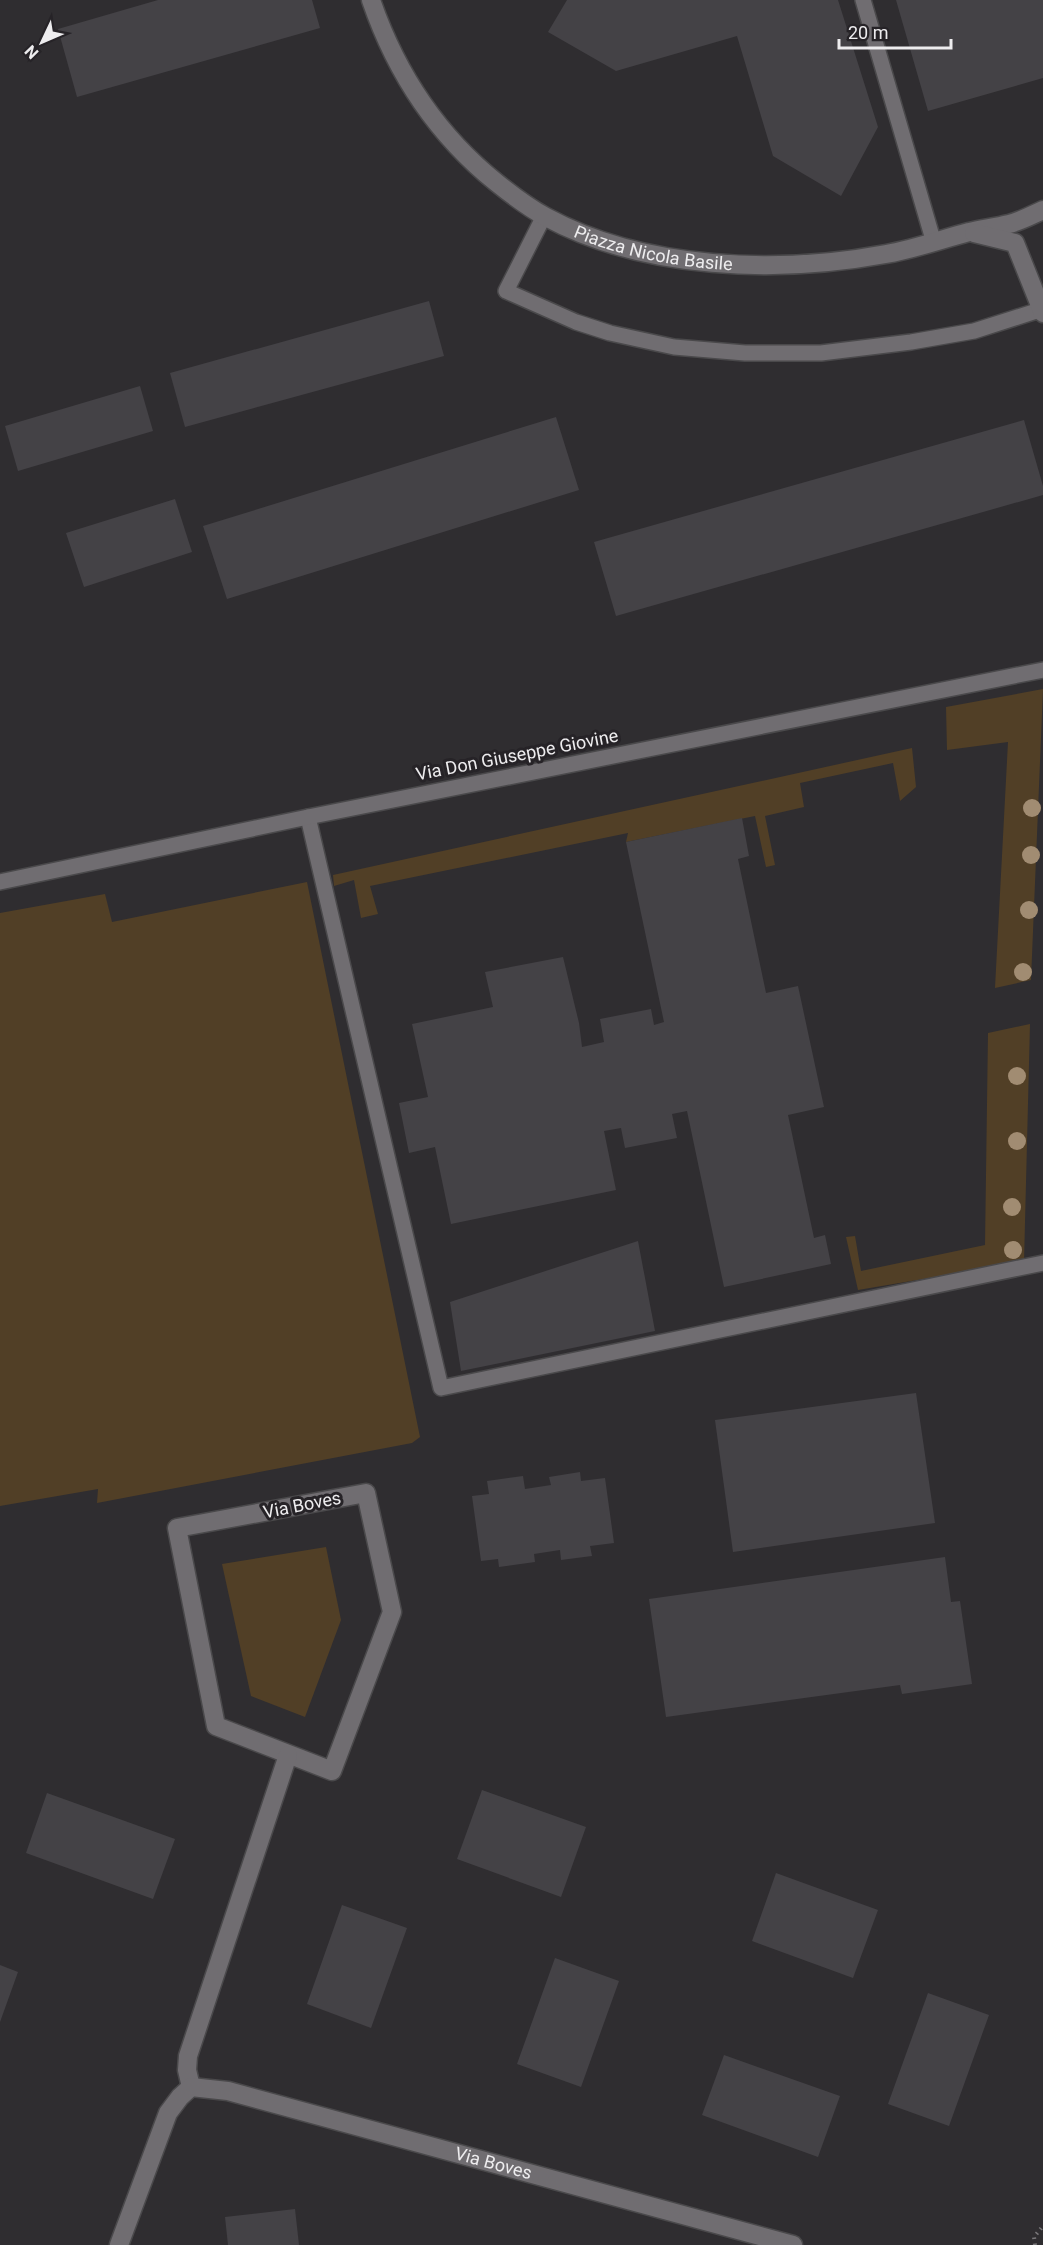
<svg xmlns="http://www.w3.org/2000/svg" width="1043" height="2245" viewBox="0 0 1043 2245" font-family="Roboto,sans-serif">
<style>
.green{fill:#513f26}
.building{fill:#444246}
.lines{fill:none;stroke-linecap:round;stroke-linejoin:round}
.service-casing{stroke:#4a494b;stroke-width:18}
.minor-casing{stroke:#4a494b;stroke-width:21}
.path{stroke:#79777a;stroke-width:4;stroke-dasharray:1.5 4.5;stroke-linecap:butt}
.service{stroke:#706d71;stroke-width:15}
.minor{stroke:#706d71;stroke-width:18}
.tree{fill:#a18c72}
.labels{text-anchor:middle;stroke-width:6;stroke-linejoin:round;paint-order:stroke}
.street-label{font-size:18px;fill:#edecee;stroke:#262327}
</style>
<rect width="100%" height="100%" fill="#2f2d30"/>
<g class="green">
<path d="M1043 689 1031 980 995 988 1008 742 947 750 946 707Z"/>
<path d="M912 748 916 787 900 801 893 763 800 783 804 807 765 816 775 865 766 867 755 816 626 842 628 833 370 886 378 914 361 918 354 880 334 886 333 875Z"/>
<path d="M307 882 420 1437 412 1443 97 1503 98 1489 0 1506V913L105 894 112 922Z"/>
<path d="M1030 1024 1024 1262 858 1290 846 1237 855 1236 861 1271 985 1245 988 1033Z"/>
<path d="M326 1547 341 1620 305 1717 251 1696 222 1564Z"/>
</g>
<g class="building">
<path d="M158 0H312L320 28 77 97 58 29Z"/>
<path d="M567 0H838L878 127 841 196 773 156 737 36 616 71 548 32Z"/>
<path d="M896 0H1043V78L928 111Z"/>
<path d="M429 301 444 356 185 427 170 373Z"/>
<path d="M140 386 153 431 18 471 5 426Z"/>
<path d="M556 417 579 490 227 599 203 526Z"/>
<path d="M1024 420 1043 486V495L616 616 594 542Z"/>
<path d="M175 499 192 552 84 587 66 533Z"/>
<path d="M742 818 749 856 738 859 766 993 798 986 824 1107 788 1115 814 1238 825 1235 831 1264 724 1287 687 1111 672 1114 677 1138 625 1148 621 1128 604 1131 616 1190 451 1224 435 1147 409 1153 399 1103 428 1097 412 1024 493 1007 485 972 563 957 579 1023 582 1047 604 1042 600 1019 651 1009 654 1025 664 1022 626 842Z"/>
<path d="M638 1241 655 1331 461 1371 450 1302Z"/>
<path d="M916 1393 935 1523 733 1552 715 1420Z"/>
<path d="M580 1472 581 1481 605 1478 614 1543 590 1546 592 1556 561 1560 560 1550 534 1554 535 1562 499 1567 498 1559 481 1561 472 1496 489 1494 487 1481 523 1476 525 1489 551 1485 549 1477Z"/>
<path d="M945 1557 951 1602 960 1601 972 1684 902 1694 900 1685 666 1717 649 1599Z"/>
<path d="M482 1790 586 1827 561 1897 457 1859Z"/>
<path d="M47 1793 175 1839 153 1899 26 1853Z"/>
<path d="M776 1873 878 1910 853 1978 752 1941Z"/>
<path d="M342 1905 407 1928 371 2028 307 2004Z"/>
<path d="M555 1958 619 1981 581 2087 517 2064Z"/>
<path d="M0 1965 18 1972 0 2022Z"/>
<path d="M928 1993 989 2015 949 2126 888 2104Z"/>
<path d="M724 2055 840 2096 818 2157 702 2115Z"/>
<path d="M295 2209 299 2245H228L225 2217Z"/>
</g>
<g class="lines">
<g class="service-casing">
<g id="service">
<path d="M863 0 934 243"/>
<path d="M544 216 506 291 576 322 610 333 674 347 745 353H821L911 342 974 331 1043 309"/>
<path d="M308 817 441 1388 1043 1263"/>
<path d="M0 882 308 817 1043 670"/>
</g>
</g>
<g class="minor-casing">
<g id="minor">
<path id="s1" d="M371 0C396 73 437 135 497 183 512 195 529 208 546 217 644 270 778 274 886 254 915 249 942 239 969 232 983 229 996 227 1009 224 1021 221 1032 215 1043 210"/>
<path d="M974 233 1015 243 1043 313"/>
<path d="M366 1493 392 1612 332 1771 216 1726 177 1528Z"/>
<path d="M191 2087 187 2070 188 2056 288 1755"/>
<path id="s2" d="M119 2245 168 2113 180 2097 191 2087 228 2091 793 2245"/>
</g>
</g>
<path class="path" d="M1035 2245 1034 2237 1043 2226"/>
<use href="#service" class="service"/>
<use href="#minor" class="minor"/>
</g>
<g class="tree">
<circle cx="1032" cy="808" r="9"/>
<circle cx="1031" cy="855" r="9"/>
<circle cx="1029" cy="910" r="9"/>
<circle cx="1023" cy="972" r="9"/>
<circle cx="1017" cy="1076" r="9"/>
<circle cx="1017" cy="1141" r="9"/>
<circle cx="1012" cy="1207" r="9"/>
<circle cx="1013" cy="1250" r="9"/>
</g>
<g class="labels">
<g class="street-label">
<text dy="6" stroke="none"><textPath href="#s1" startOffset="398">Piazza Nicola Basile</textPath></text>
<text transform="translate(517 755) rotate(-11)" y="6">Via Don Giuseppe Giovine</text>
<text transform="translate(302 1505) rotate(-11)" y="6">Via Boves</text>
<text dy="6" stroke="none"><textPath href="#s2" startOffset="488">Via Boves</textPath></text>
</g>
</g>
<g transform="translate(42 42) rotate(226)" stroke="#262327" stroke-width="4.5" paint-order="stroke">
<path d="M0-4.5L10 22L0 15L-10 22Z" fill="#edecee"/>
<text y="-9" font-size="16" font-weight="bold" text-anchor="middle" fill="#edecee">N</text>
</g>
<path d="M839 39v9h112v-9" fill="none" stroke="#edecee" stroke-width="3"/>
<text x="848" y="39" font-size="18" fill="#edecee" stroke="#262327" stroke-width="4.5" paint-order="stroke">20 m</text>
</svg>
